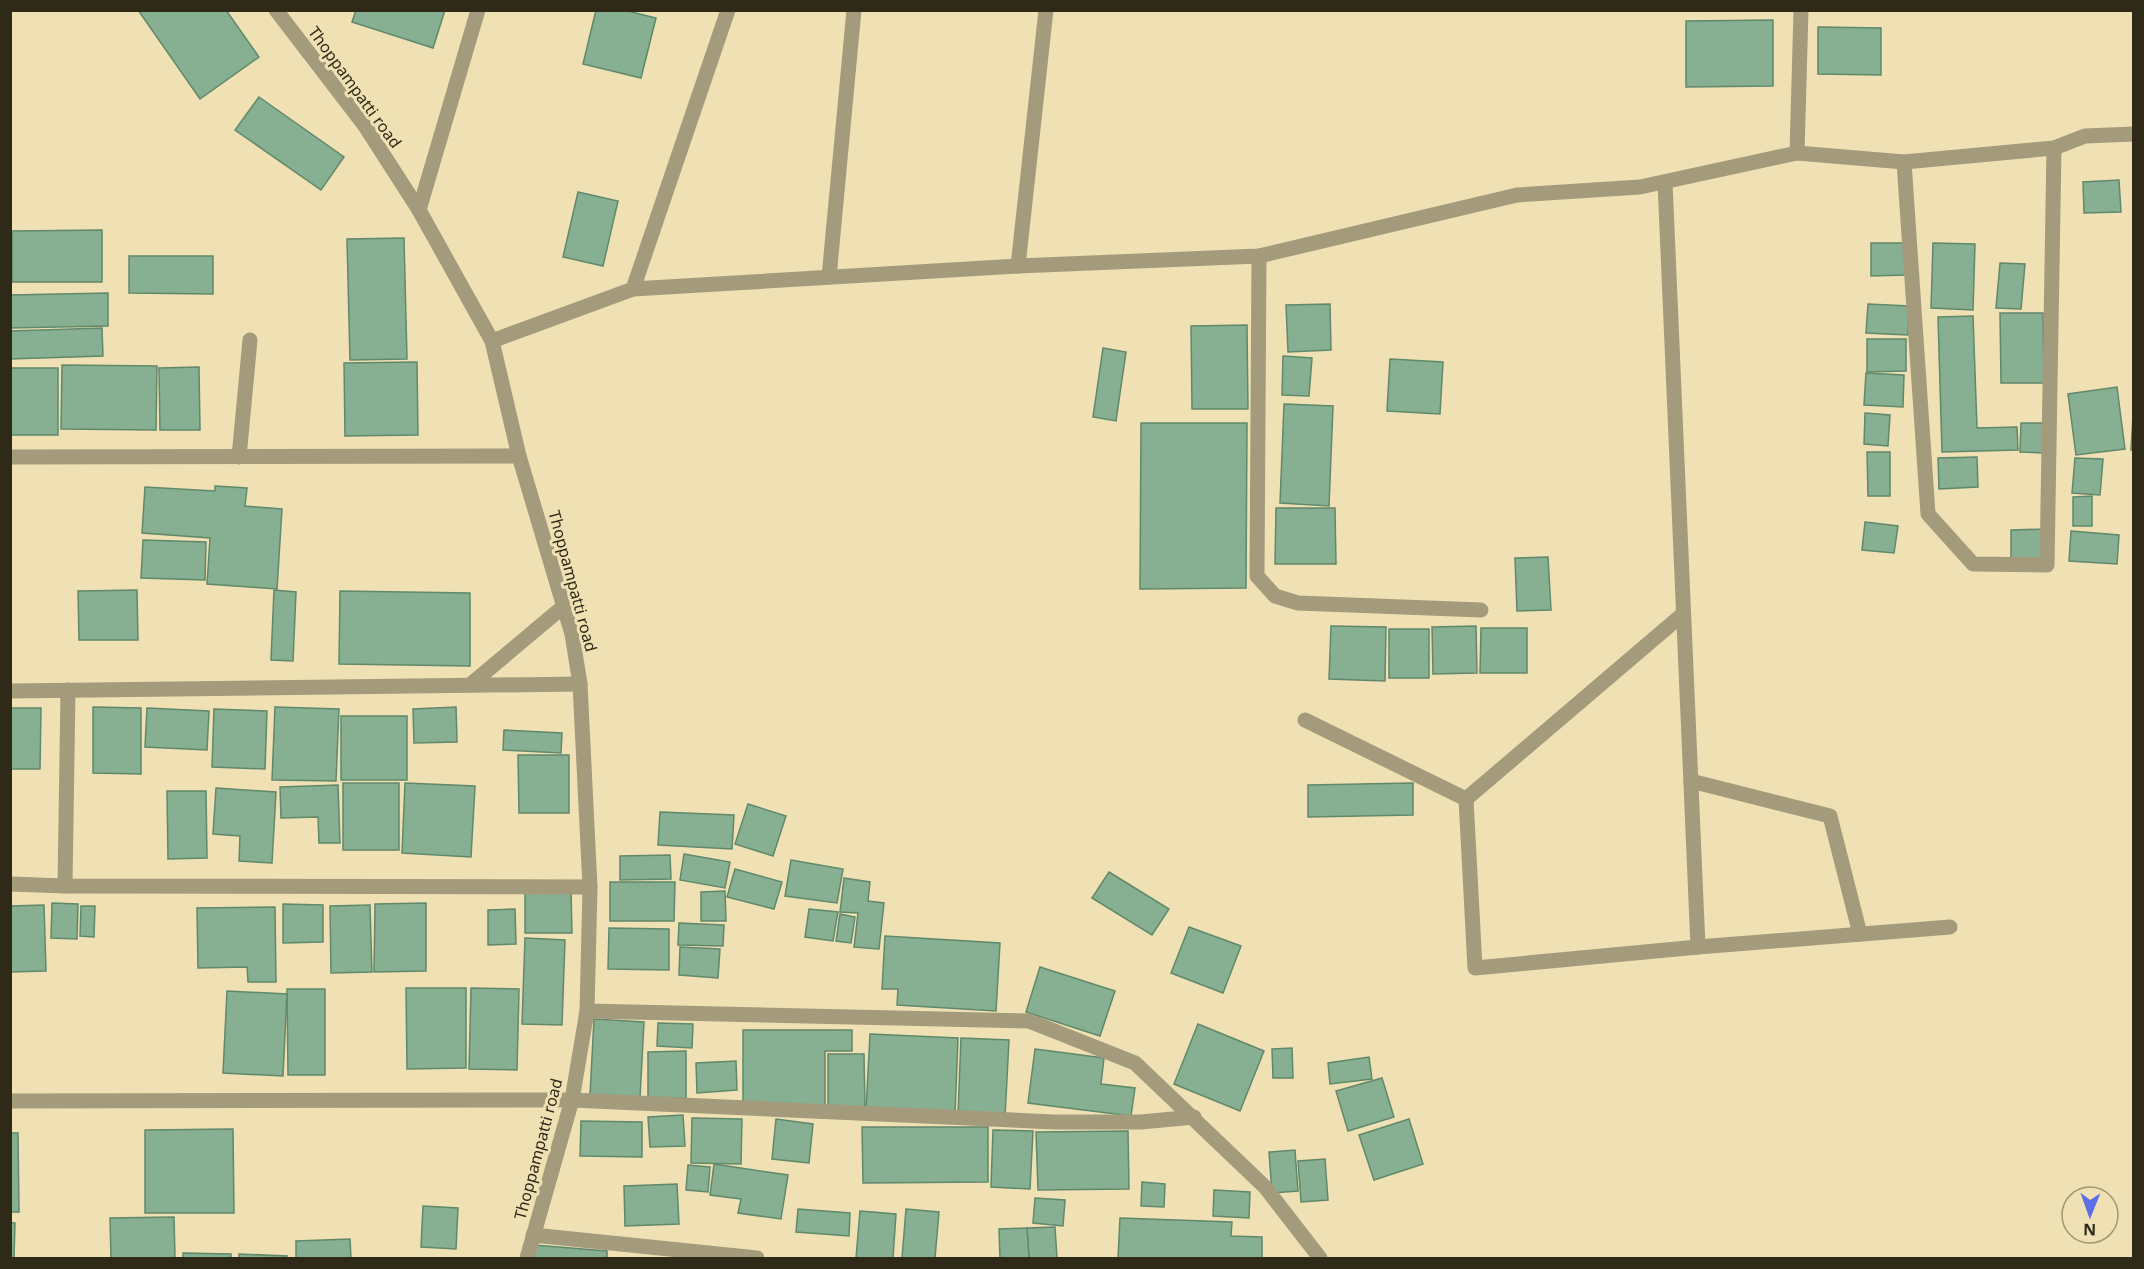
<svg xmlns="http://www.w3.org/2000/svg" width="2144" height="1269" viewBox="0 0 2144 1269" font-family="'Noto Sans',sans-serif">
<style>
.building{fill:#87af91;stroke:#61886b;stroke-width:1.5}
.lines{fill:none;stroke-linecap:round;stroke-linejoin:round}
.minor{stroke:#a49b7c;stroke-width:15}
.labels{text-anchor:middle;stroke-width:6;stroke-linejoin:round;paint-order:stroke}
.street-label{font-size:16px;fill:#2f2917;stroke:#efe1b3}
</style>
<rect width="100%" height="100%" fill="#efe1b3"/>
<g class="building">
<path d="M138 10H226L259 57 200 99Z"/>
<path d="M356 10H445L433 48 352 22Z"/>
<path d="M596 10H624L656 18 641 78 583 64Z"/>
<path d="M1773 20V86L1686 87V21Z"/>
<path d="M1818 27 1881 28V75L1818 74Z"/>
<path d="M259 97 344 157 321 190 235 130Z"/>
<path d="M2119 180 2121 212 2084 213 2083 182Z"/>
<path d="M578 192 618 201 603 266 563 257Z"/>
<path d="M102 230V282H12V231Z"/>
<path d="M404 238 407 359 350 360 347 239Z"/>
<path d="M1871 243H1907V275L1871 276Z"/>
<path d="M1933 243 1975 244 1973 310 1931 308Z"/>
<path d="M129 256H213V294L129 293Z"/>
<path d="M2000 263 2025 264 2021 309 1996 308Z"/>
<path d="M108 293V326L10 328V295Z"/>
<path d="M1330 304 1331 350 1288 352 1286 305Z"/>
<path d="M1868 304 1909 306 1908 335 1866 333Z"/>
<path d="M2000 313H2043L2044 383H2001Z"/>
<path d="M1973 316 1977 428 2017 427 2018 450 1942 452 1938 317Z"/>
<path d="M1247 325 1248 409H1192L1191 326Z"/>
<path d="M102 328 103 356 10 359V331Z"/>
<path d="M1867 339H1906V371L1867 372Z"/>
<path d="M1103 348 1126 352 1116 421 1093 417Z"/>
<path d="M1283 356 1312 358 1309 396 1282 395Z"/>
<path d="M1390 359 1443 362 1440 414 1387 411Z"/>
<path d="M417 362 418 435 345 436 344 363Z"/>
<path d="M62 365 157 366 156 430 61 429Z"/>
<path d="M199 367 200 430H160L159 368Z"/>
<rect x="10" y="368" width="48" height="67"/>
<path d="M1866 373 1904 375 1903 407 1864 405Z"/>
<path d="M2117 387 2125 449 2076 455 2068 394Z"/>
<path d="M2134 398V450H2131Z"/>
<path d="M1284 404 1333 406 1329 506 1280 503Z"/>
<path d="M1865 413 1890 415 1888 446 1864 444Z"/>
<path d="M1141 423H1247L1246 588 1140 589Z"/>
<path d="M2021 423H2044L2043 453 2020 452Z"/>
<path d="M1867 452H1890V496H1868Z"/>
<path d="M1977 457 1978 487 1939 489 1938 458Z"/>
<path d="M2075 458 2103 459 2100 495 2072 493Z"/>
<path d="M215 486 247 488 245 506 282 509 277 589 207 584 210 538 142 533 145 487 215 491Z"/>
<path d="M2092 496V526H2073V497Z"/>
<path d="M1276 508H1335L1336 564H1275Z"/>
<path d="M1865 522 1898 526 1894 553 1862 550Z"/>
<path d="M2045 529 2046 561 2011 562V530Z"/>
<path d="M2071 531 2119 535 2117 564 2069 561Z"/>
<path d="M143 540 206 542 205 580 141 578Z"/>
<path d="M1548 557 1551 610 1517 611 1515 558Z"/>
<path d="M137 590 138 640H79L78 591Z"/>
<path d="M274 590 296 592 293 661 271 660Z"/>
<path d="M340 591 470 593V666L339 664Z"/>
<path d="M1331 626 1386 627 1385 681 1329 679Z"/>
<path d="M1476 626 1477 673 1433 674 1432 627Z"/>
<path d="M1481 628H1527V673H1480Z"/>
<rect x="1389" y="629" width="40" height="49"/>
<path d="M93 707 141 708V774L93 773Z"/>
<path d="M275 707 339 709 336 781 272 780Z"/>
<path d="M456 707 457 742 414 743 413 709Z"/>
<path d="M10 708H41L40 769H10Z"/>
<path d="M147 708 209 711 207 750 145 747Z"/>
<path d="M214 709 267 711 265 769 212 767Z"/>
<rect x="341" y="716" width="66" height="64"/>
<path d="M504 730 562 733 561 753 503 750Z"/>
<path d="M518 755H569V813H519Z"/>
<rect x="343" y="783" width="56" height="67"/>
<path d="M405 783 475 786 471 857 402 853Z"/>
<path d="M1413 783V815L1308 817V785Z"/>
<path d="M338 785 340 843H319L318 817 281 818 280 787Z"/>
<path d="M216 788 276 792 272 863 239 861 240 836 213 834Z"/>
<path d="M167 791H206L207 858 168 859Z"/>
<path d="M748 804 786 816 773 856 735 844Z"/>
<path d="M660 812 734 815 732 849 658 845Z"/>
<path d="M684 854 730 862 725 888 680 880Z"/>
<path d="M670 855 671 879 620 880V856Z"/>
<path d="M791 860 843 869 837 903 785 896Z"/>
<path d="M735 869 782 882 774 909 727 897Z"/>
<path d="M1109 872 1169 909 1152 935 1092 898Z"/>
<path d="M844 878 870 882 868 901 884 903 879 949 854 947 858 913 840 912Z"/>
<path d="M610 882H675L674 921H610Z"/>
<path d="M725 891 726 921H701V892Z"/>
<path d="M525 892H571L572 933H525Z"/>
<path d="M52 903 78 904 77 939 51 938Z"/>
<path d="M426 903V971L374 972 375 904Z"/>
<path d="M283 904 323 905V942L283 943Z"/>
<path d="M44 905 46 971 10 972V906Z"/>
<path d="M370 905 372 972 331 973 330 906Z"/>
<path d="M81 906H95L94 937 80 936Z"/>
<path d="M275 907 276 982H248L247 967 198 968 197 908Z"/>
<path d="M515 909 516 944 488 945V910Z"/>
<path d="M809 909 838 912 833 941 805 937Z"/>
<path d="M840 914 855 917 851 943 836 941Z"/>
<path d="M679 923 724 925 723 946 678 945Z"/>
<path d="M1189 927 1241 946 1223 993 1171 973Z"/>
<path d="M609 928 669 929V970L608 969Z"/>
<path d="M885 936 1000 943 996 1011 897 1005 898 989H882Z"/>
<path d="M525 938 565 940 562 1025 522 1024Z"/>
<path d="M680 947 720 949 718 978 679 975Z"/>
<path d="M1040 967 1115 991 1100 1036 1026 1012Z"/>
<path d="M406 988H466V1068L407 1069Z"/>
<path d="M471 988 519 989 517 1070 469 1069Z"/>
<path d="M287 989H325V1075H288Z"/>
<path d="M227 991 287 994 283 1076 223 1073Z"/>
<path d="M594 1019 644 1022 640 1098 590 1095Z"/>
<path d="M658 1023 693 1024 692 1048 657 1046Z"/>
<path d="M1198 1024 1264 1051 1240 1111 1174 1084Z"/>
<path d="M743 1030H852V1051H825V1105H743Z"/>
<path d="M870 1034 958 1038 955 1114 866 1110Z"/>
<path d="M961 1038 1009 1040 1005 1117 958 1114Z"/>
<path d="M1292 1048 1293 1078H1273L1272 1049Z"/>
<path d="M1035 1049 1104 1058 1101 1084 1135 1088 1131 1116 1028 1103Z"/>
<path d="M686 1051V1098L648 1099V1052Z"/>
<path d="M828 1054H864L865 1108H828Z"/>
<path d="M1369 1057 1372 1079 1330 1084 1328 1063Z"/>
<path d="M736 1061 737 1090 697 1093 696 1063Z"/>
<path d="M1382 1078 1394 1117 1348 1131 1336 1091Z"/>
<path d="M683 1115 685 1146 650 1147 648 1117Z"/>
<path d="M692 1118 742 1119 741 1164 691 1163Z"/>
<path d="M776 1119 813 1124 809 1163 772 1159Z"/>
<path d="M1409 1119 1423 1164 1374 1180 1359 1135Z"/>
<path d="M581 1121 642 1122V1157L580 1156Z"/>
<path d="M862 1127H988V1182L863 1183Z"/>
<path d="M233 1129 234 1213H145V1130Z"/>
<path d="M993 1130 1033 1131 1030 1189 991 1187Z"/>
<path d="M1128 1131 1129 1189 1038 1190 1036 1132Z"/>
<path d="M10 1133H18L19 1212H10Z"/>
<path d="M1295 1150 1298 1191 1272 1193 1269 1152Z"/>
<path d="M1325 1159 1328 1200 1301 1202 1298 1161Z"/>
<path d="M714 1164 788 1175 781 1219 738 1213 741 1199 710 1195Z"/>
<path d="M688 1165 710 1167 708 1192 686 1190Z"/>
<path d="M1142 1182 1165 1184 1164 1207 1141 1206Z"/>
<path d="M677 1184 679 1224 625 1226 624 1186Z"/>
<path d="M1214 1190 1250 1192 1249 1218 1213 1216Z"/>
<path d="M1035 1198 1065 1200 1063 1226 1033 1223Z"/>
<path d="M423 1206 458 1208 456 1249 421 1247Z"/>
<path d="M798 1209 850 1213 849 1236 796 1232Z"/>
<path d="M906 1209 939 1212 935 1258H902Z"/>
<path d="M860 1211 896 1214 893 1258H856Z"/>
<path d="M174 1217 175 1258H111L110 1218Z"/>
<path d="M1120 1218 1232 1222 1231 1236 1262 1237V1258H1118Z"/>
<path d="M10 1222 15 1223 14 1258H10Z"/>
<path d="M1055 1227 1057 1258H1029L1027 1228Z"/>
<path d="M1027 1228 1029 1258H1000L999 1229Z"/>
<path d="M350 1239 351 1258H296V1241Z"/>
<path d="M534 1245 607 1251V1258H533Z"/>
<path d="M183 1253 231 1254V1258H183Z"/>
<path d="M239 1254 287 1256 286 1258H239Z"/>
</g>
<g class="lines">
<g class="minor">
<path d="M276 10 365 126 419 210 492 341 519 456 572 634 580 684 590 887 587 1011 572 1100 527 1258"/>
<path d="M1797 153 1801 10"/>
<path d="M1904 162 1928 514 1973 564 2047 565 2054 148"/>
<path d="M1665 182 1698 947"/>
<path d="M419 210 478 10"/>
<path d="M1259 256 1257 576 1275 596 1298 603 1481 610"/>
<path d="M1018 266 1046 10"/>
<path d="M829 277 854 10"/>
<path d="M633 289 1018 266 1259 256 1517 195 1640 187 1797 153 1904 162 2054 148 2085 136 2134 134"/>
<path d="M492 341 633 289 728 10"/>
<path d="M10 457 519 456"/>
<path d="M239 457 250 340"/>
<path d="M470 685 564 606"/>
<path d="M10 691 580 684"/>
<path d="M1305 720 1466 799 1683 614"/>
<path d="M1691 781 1830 816 1860 934"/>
<path d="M1466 799 1475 968 1698 947 1950 927"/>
<path d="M10 884 65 886 590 887"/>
<path d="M65 886 68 690"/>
<path d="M587 1011 1029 1021 1135 1063 1265 1187 1320 1258"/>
<path d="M10 1101 572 1100 1054 1122H1141L1194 1117"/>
<path d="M533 1235 757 1258"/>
</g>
</g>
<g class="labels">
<g class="street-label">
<text transform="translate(355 87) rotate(54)" y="6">Thoppampatti road</text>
<text transform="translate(573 581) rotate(75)" y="6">Thoppampatti road</text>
<text transform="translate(538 1149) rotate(-75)" y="6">Thoppampatti road</text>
</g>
</g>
<rect width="2144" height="1269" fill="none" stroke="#2f2917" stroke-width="24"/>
<g transform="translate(2090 1215) rotate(181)"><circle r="28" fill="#efe1b3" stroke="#a29775" stroke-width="1.5"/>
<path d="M0-4.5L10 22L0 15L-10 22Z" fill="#5b6fe6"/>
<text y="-9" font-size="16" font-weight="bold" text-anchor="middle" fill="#2f2917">N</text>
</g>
</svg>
